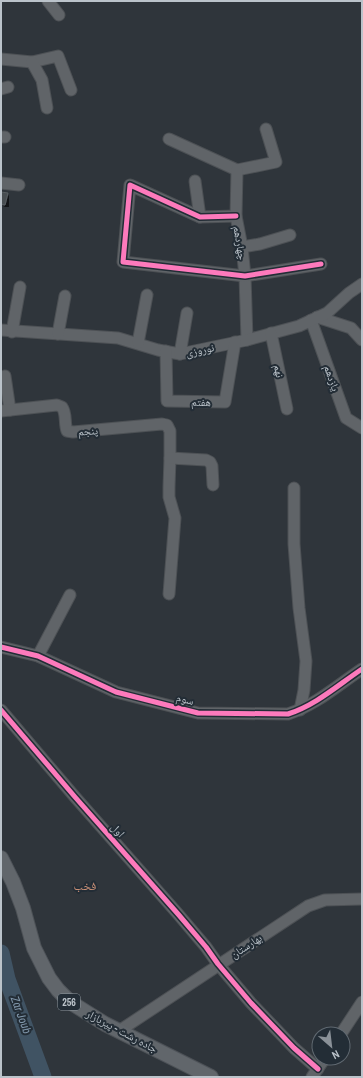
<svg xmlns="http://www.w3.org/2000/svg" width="363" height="1078" viewBox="0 0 363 1078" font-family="'Archivo Narrow','Noto Naskh Arabic',sans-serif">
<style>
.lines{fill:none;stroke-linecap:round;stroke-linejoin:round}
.river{stroke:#405363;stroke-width:17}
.building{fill:#474d51;stroke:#585e62;filter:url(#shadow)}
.minor-casing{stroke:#4d5155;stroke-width:13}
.major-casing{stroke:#4d5257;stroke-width:16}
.minor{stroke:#606468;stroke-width:11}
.major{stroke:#61666b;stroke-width:14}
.cycleway-casing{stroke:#232d36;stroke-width:8}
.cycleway{stroke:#fd7abc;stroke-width:5}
.labels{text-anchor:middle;stroke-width:4;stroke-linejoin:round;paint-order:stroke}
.shield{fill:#232d36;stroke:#8d969e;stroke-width:1}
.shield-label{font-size:10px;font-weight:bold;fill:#bbc3ca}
.street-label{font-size:11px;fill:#bbc3ca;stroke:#232d36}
.neighbourhood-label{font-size:12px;fill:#ca9076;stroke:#232d36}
.water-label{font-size:12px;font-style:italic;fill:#8096aa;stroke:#232d36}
</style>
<defs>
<filter id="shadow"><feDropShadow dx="3.5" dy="3.5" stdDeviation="0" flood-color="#0009"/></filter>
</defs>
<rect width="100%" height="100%" fill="#2f353b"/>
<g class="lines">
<path class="river" d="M1 953 7 979 43 1077"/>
</g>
<path class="building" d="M1 192 8 193 5 205 1 204Z"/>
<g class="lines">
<g class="minor-casing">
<g id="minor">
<path d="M48 1 59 15"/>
<path d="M1 59 32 62 58 56 71 90"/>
<path d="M32 62 42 80 47 108"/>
<path d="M1 89 8 87"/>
<path d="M1 137H5"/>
<path d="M169 139 237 170 276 162 266 129"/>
<path d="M237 170 236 216 242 247 245 276 247 340"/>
<path d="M195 181 200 217"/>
<path d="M1 183 19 185"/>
<path d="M236 216 200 217 130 185 123 262 245 276 321 264"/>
<path d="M242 247 260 244 290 235"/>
<path d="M317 317 351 328 362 340"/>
<path d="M311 320 346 418 362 428"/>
<path d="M1 330 118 338 158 350 180 354 247 340 299 326 327 313 349 293 362 284"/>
<path d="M12 332 20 287"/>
<path d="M271 333 287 409"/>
<path d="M58 334 65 296"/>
<path d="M138 343 147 295"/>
<path d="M166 351 167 401 225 402 235 342"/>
<path d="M180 354 187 313"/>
<path d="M5 376 10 410"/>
<path d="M1 411 57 405 62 407C67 414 64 423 67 431L73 432 162 424 167 425 170 431V458L169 487V497L175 518 169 594"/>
<path d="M170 458 206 460 210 462 212 466 213 485"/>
<path d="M294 488V544L299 608 306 661 304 690 300 710"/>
<path d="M1 647 38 656 116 692 198 713 288 714C316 705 338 685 362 669"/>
<path d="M38 656 70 595"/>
<path d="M1 710 75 797 178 914 206 947 218 964 251 1003 294 1048 318 1069"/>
<path d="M119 1031 308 906 325 900 362 899"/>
<path d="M341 1034 362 1002"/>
<path d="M312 1077 325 1058"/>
</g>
</g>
<g class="major-casing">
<path id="major" d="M1 858 13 882 23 908 34 948 49 978 58 990 70 1002 105 1024 211 1077"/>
</g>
<use href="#minor" class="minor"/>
<use href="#major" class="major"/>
<g class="cycleway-casing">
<g id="cycleway">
<path d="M236 216 200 217 130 185 123 262 245 276 321 264"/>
<path d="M1 647 38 656 116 692 198 713 288 714C316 705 338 685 362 669"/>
<path d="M1 710 75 797 178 914 206 947 218 964 251 1003 294 1048 318 1069"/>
</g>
</g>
<use href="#cycleway" class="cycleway"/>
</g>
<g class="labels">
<rect class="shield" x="58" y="994" width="22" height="16" rx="3"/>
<g class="shield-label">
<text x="69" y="1006">256</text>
</g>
<g class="street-label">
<text transform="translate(240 243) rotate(81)" y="4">چهاردهم</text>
<text transform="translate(200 350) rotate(-12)" y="4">نوروزی</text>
<text transform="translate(279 371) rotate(78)" y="4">نهم</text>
<text transform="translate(332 378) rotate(71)" y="4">یازدهم</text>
<text transform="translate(201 402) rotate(1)" y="4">هفتم</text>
<text transform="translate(88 431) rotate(-5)" y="4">پنجم</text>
<text transform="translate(185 699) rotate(14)" y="4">سوم</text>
<text transform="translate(118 830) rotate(49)" y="4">اول</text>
<text transform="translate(246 946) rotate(-33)" y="4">بهارستان</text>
<text transform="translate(122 1031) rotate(28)" y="4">جاده رشت - پیربازار</text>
</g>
<g class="neighbourhood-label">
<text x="85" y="890">فخب</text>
</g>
<g class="water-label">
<text transform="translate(21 1015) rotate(70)" y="4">Zar Joub</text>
</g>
</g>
<rect width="363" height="1078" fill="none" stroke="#bbc3ca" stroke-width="4"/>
<g transform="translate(331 1046) rotate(152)"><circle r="19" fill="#232d36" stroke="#606971"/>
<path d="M0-3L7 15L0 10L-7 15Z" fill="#8a9198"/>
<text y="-6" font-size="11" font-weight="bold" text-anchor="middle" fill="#bbc3ca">N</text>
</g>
</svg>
